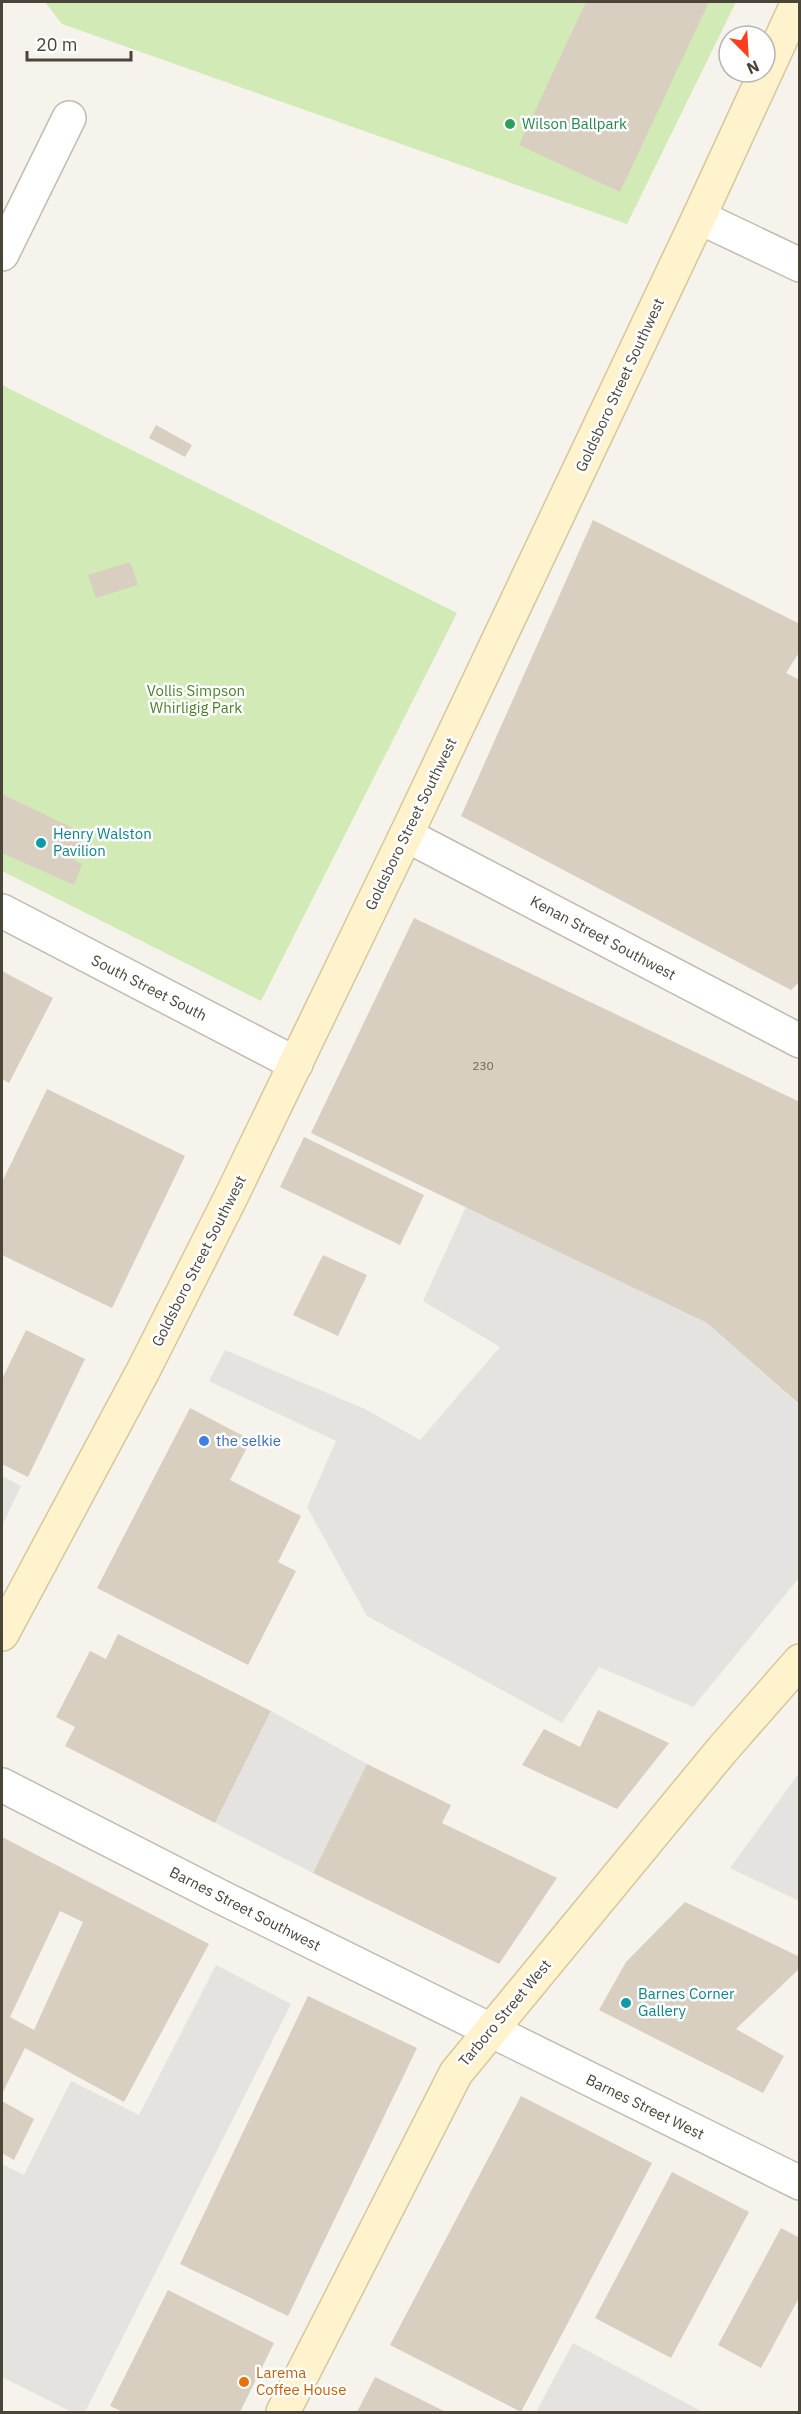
<svg xmlns="http://www.w3.org/2000/svg" width="801" height="2414" viewBox="0 0 801 2414" font-family="'IBM Plex Sans',sans-serif">
<style>
.green{fill:#d2eab5}
.parking{fill:#e5e3e0}
.building{fill:#d8cfc1;fill-rule:evenodd}
.lines{fill:none;stroke-linecap:round;stroke-linejoin:round}
.street-casing{stroke:#c2bbae;stroke-width:36}
.secondary-casing{stroke:#d6c79b;stroke-width:36}
.street{stroke:#fff;stroke-width:33}
.secondary{stroke:#fff3cd;stroke-width:33}
.leisure-dot{fill:#2e9e5b;stroke:#fff;stroke-width:2}
.culture-dot{fill:#0f9aa8;stroke:#fff;stroke-width:2}
.shop-dot{fill:#3f7fe0;stroke:#fff;stroke-width:2}
.food-dot{fill:#e8710a;stroke:#fff;stroke-width:2}
.labels{text-anchor:middle;stroke-width:5;stroke-linejoin:round;paint-order:stroke}
.number-label{font-size:12px;fill:#6e675b}
.leisure-label{font-size:15px;fill:#27864d;stroke:#fff;text-anchor:start}
.street-label{font-size:15px;fill:#4b4439;stroke:#fff}
.park-label{font-size:15px;fill:#4a7f2a;stroke:#fff}
.culture-label{font-size:15px;fill:#0d838f;stroke:#fff;text-anchor:start}
.shop-label{font-size:15px;fill:#366cbe;stroke:#fff;text-anchor:start}
.food-label{font-size:15px;fill:#c56008;stroke:#fff;text-anchor:start}
</style>
<rect width="100%" height="100%" fill="#f6f3ec"/>
<g class="green">
<path d="M45 2H736L627 224 62 24Z"/>
<path d="M2 385 457 613 261 1001 2 871Z"/>
</g>
<g class="parking">
<path d="M466 1207 707 1323 799 1405V1578L693 1707 599 1667 562 1723 367 1616 307 1507 336 1441 209 1381 225 1350 365 1409 420 1440 500 1347 423 1301Z"/>
<path d="M2 1476 21 1486 2 1526Z"/>
<path d="M271 1711 367 1764 313 1873 215 1823Z"/>
<path d="M799 1773V1901L730 1868Z"/>
<path d="M216 1965 291 2004 85 2412H72L2 2377V2164L24 2175 71 2081 139 2115Z"/>
<path d="M573 2343 703 2412H536Z"/>
</g>
<g class="building">
<path d="M586 2H709L620 192 519 145Z"/>
<path d="M156 425 192 445 185 457 149 438Z"/>
<path d="M593 520 800 624V651L786 673 800 680V981L791 990 461 816Z"/>
<path d="M130 562 138 585 96 598 88 575Z"/>
<path d="M2 794 85 834 74 860 82 864 74 885 2 853Z"/>
<path d="M414 918 800 1102V1405L707 1323 311 1133Z"/>
<path d="M2 971 53 998 9 1083 2 1079Z"/>
<path d="M47 1089 185 1156 112 1308 2 1255V1182Z"/>
<path d="M304 1137 424 1195 400 1245 280 1187Z"/>
<path d="M323 1255 367 1275 338 1336 293 1315Z"/>
<path d="M26 1330 85 1359 28 1477 2 1464V1379Z"/>
<path d="M190 1408 251 1440 230 1480 301 1516 278 1562 296 1571 248 1665 97 1588Z"/>
<path d="M118 1634 271 1711 215 1823 65 1746 75 1727 56 1717 90 1651 106 1659Z"/>
<path d="M598 1710 669 1743 617 1809 522 1765 544 1729 580 1747Z"/>
<path d="M367 1764 451 1805 442 1823 557 1878 499 1964 313 1873Z"/>
<path d="M2 1837 209 1944 124 2102 25 2048 2 2094ZM60 1911 83 1922 34 2030 10 2017Z"/>
<path d="M685 1902 800 1957V1968L736 2029 784 2056 763 2093 599 2010 626 1962Z"/>
<path d="M308 1996 417 2048 288 2316 180 2264Z"/>
<path d="M521 2096 652 2163 521 2412 390 2345Z"/>
<path d="M2 2101 34 2119 14 2160 2 2153Z"/>
<path d="M672 2172 749 2212 671 2358 595 2318Z"/>
<path d="M781 2228 800 2238V2296L761 2368 718 2345Z"/>
<path d="M168 2290 274 2343 240 2412H123L110 2406Z"/>
<path d="M375 2377 446 2412H357Z"/>
</g>
<g class="lines">
<g class="street-casing">
<g id="street">
<path d="M699 217 800 265"/>
<path d="M2 254 69 118"/>
<path d="M406 835 800 1041"/>
<path d="M2 911 296 1064"/>
<path d="M2 1785 219 1896 800 2183"/>
</g>
</g>
<g class="secondary-casing">
<g id="secondary">
<path d="M2 1634 143 1371 230 1199 406 835 699 217 798 2"/>
<path d="M283 2412 456 2073 722 1750 800 1661"/>
</g>
</g>
<use href="#street" class="street"/>
<use href="#secondary" class="secondary"/>
</g>
<circle class="leisure-dot" cx="510" cy="124" r="6"/>
<g class="culture-dot">
<circle cx="41" cy="843" r="6"/>
<circle cx="626" cy="2003" r="6"/>
</g>
<circle class="shop-dot" cx="204" cy="1441" r="6"/>
<circle class="food-dot" cx="244" cy="2382" r="6"/>
<g class="labels">
<g class="number-label">
<text x="483" y="1070">230</text>
</g>
<g class="leisure-label">
<text x="522" y="129">Wilson Ballpark</text>
</g>
<g class="street-label">
<text transform="translate(620 385) rotate(-65)" y="5">Goldsboro Street Southwest</text>
<text transform="translate(411 824) rotate(-64)" y="5">Goldsboro Street Southwest</text>
<text transform="translate(603 938) rotate(28)" y="5">Kenan Street Southwest</text>
<text transform="translate(149 988) rotate(27)" y="5">South Street South</text>
<text transform="translate(199 1261) rotate(-63)" y="5">Goldsboro Street Southwest</text>
<text transform="translate(245 1909) rotate(27)" y="5">Barnes Street Southwest</text>
<text transform="translate(505 2013) rotate(-50)" y="5">Tarboro Street West</text>
<text transform="translate(645 2107) rotate(26)" y="5">Barnes Street West</text>
</g>
<g class="park-label">
<text x="196" y="696">Vollis Simpson<tspan x="196" dy="17">Whirligig Park</tspan></text>
</g>
<g class="culture-label">
<text x="53" y="839">Henry Walston<tspan x="53" dy="17">Pavilion</tspan></text>
<text x="638" y="1999">Barnes Corner<tspan x="638" dy="17">Gallery</tspan></text>
</g>
<g class="shop-label">
<text x="216" y="1446">the selkie</text>
</g>
<g class="food-label">
<text x="256" y="2378">Larema<tspan x="256" dy="17">Coffee House</tspan></text>
</g>
</g>
<rect width="801" height="2414" fill="none" stroke="#4b4439" stroke-width="6"/>
<g transform="translate(747 54) rotate(156)"><circle r="28" fill="#ffffff" stroke="#b7b4b0" stroke-width="1.5"/>
<path d="M0-4.5L10 22L0 15L-10 22Z" fill="#fc3f1d"/>
<text y="-9" font-size="16" font-weight="bold" text-anchor="middle" fill="#4b4439">N</text>
</g>
<path d="M27 51v9h104v-9" fill="none" stroke="#4b4439" stroke-width="3"/>
<text x="36" y="51" font-size="18" fill="#4b4439" stroke="#ffffff" stroke-width="4.5" paint-order="stroke">20 m</text>
</svg>
